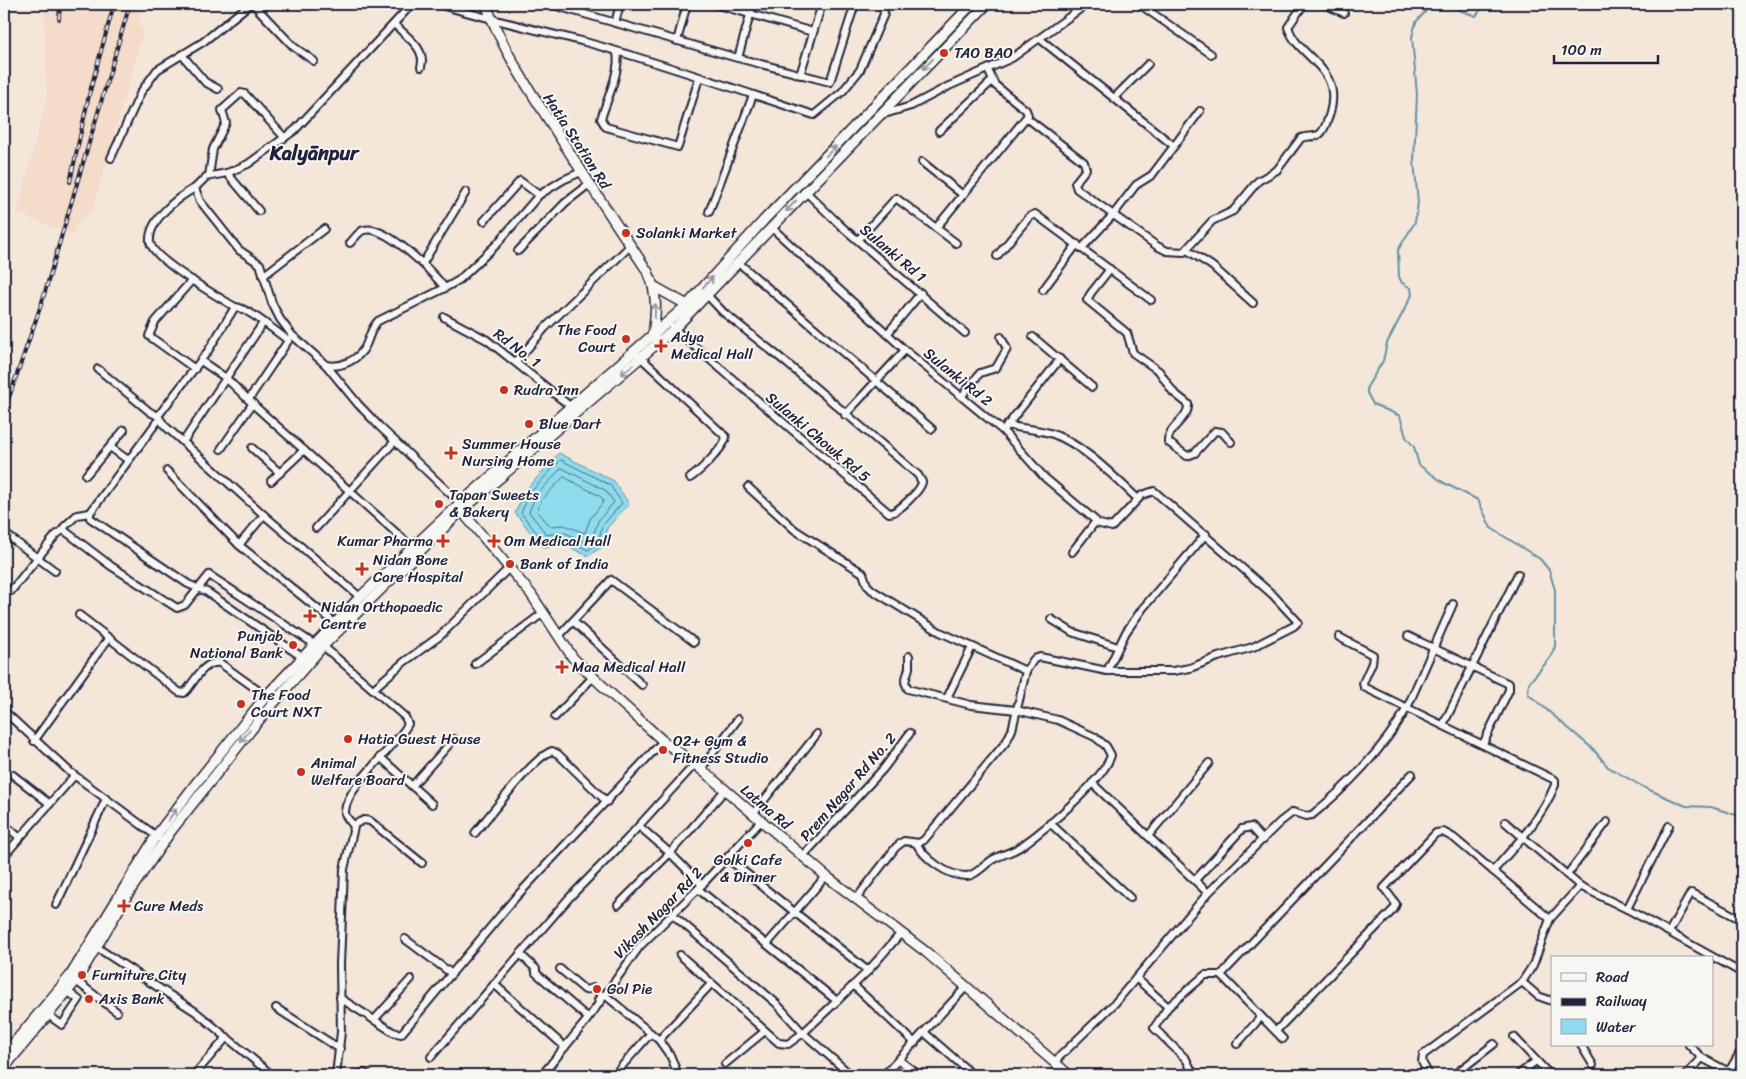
<svg xmlns="http://www.w3.org/2000/svg" width="1746" height="1079" viewBox="0 0 1746 1079" font-family="Sriracha,sans-serif">
<style>
.built{fill:#f4dbca}
.water{fill:#8edbee;stroke:#6391a6}
.lines{fill:none;stroke-linecap:round;stroke-linejoin:round}
.shore{stroke:#4d6c83;stroke-width:1}
.stream{stroke:#6391a6;stroke-width:2}
.street-casing{stroke:#22223b;stroke-width:10}
.secondary-casing{stroke:#22223b;stroke-width:12}
.street{stroke:#f6f6f2;stroke-width:6}
.secondary{stroke:#f6f6f2;stroke-width:9}
.rail-casing{stroke:#22223b;stroke-width:4}
.rail{stroke:#f6f6f2;stroke-width:2;stroke-dasharray:5.5;stroke-linecap:butt}
.oneway{stroke:#9797a0}
.poi-dot{fill:#c8321e;stroke:#f6f6f2;stroke-width:2}
.labels{text-anchor:middle;stroke-width:4;stroke-linejoin:round;paint-order:stroke}
.poi-label{font-size:15px;fill:#22223b;stroke:#f6f6f2;text-anchor:start}
.street-label{font-size:15px;fill:#22223b;stroke:#f6f6f2}
.district-label{font-size:20px;font-weight:bold;fill:#22223b;stroke:#f6f6f2}
</style>
<rect width="100%" height="100%" fill="#f5e6da"/>
<filter id="ink" filterUnits="userSpaceOnUse"><feTurbulence type="fractalNoise" baseFrequency=".02" numOctaves="2"/><feDisplacementMap in="SourceGraphic" scale="10" xChannelSelector="R" yChannelSelector="G"/><feConvolveMatrix kernelMatrix="1 2 1 2 8 2 1 2 1" color-interpolation-filters="sRGB"/></filter>
<g filter="url(#ink)">
<g class="built">
<path d="M44 4H144L138 26 144 29 92 212 79 219 73 235 17 213 47 98Z"/>
<path d="M4 721 12 730 4 751Z"/>
</g>
<path class="water" d="M559 453 614 481 629 504 607 528 602 547 588 556 561 543 544 549 515 513 526 490Z"/>
<g class="lines">
<g class="shore">
<path d="M561 460 610 485 622 503 602 526 598 543 588 550 562 538 545 543 521 513 530 493Z"/>
<path d="M562 468 605 490 614 502 598 521 592 539 588 543 563 532 547 535 529 512 535 497Z"/>
<path d="M564 477 600 496 604 501 590 519 585 533 564 525 550 526 537 511 541 501Z"/>
</g>
<g class="stream">
<path d="M1432 4 1416 22 1412 37 1417 95 1414 160 1418 203 1415 222 1398 250 1399 277 1402 283 1411 288 1412 295 1387 343 1383 361 1367 387V393L1373 404 1400 416 1406 437 1414 447 1419 465 1444 483 1478 500 1491 528 1540 559 1549 570 1555 590V646L1550 658 1529 683 1528 694 1593 749 1608 767 1645 788 1686 806 1711 807 1736 815 1742 819"/>
<path d="M1442 4 1476 16 1485 4"/>
</g>
<g class="street-casing">
<g id="street">
<path d="M253 4 294 47 314 61"/>
<path d="M412 4 295 130 248 164 227 173 206 177 195 188 200 201 239 250 260 264 272 303 280 319 292 335 326 365 358 404 379 426 460 503"/>
<path d="M438 4C486 19 535 29 585 42 662 63 738 90 814 115L842 92 860 70 884 14 883 4"/>
<path d="M550 4 734 57 830 82 855 4"/>
<path d="M715 4 813 32"/>
<path d="M1139 4 1211 54"/>
<path d="M1324 4 1344 13"/>
<path d="M615 23 620 4"/>
<path d="M394 24C406 36 427 49 421 67"/>
<path d="M1040 39 1174 146 1200 111"/>
<path d="M677 41 687 4"/>
<path d="M617 53C621 70 606 102 601 119L606 127 678 147 699 78"/>
<path d="M183 56 205 82 218 89"/>
<path d="M738 58 753 4"/>
<path d="M800 75 822 4"/>
<path d="M1114 98 1148 64"/>
<path d="M881 115 911 106 949 86 1012 58 1087 4"/>
<path d="M1027 118 1084 162 1086 169 1075 183 1077 189 1157 246 1167 251 1184 252 1212 221 1233 211 1258 181 1277 170 1301 138C1307 135 1314 138 1320 134 1325 130 1328 119 1330 113 1343 66 1298 59 1288 27L1304 4"/>
<path d="M939 131 992 81"/>
<path d="M111 158 141 92 157 70 203 42 250 4"/>
<path d="M922 162 963 195"/>
<path d="M227 173 259 211"/>
<path d="M209 176 213 149 226 123 222 110 241 93 245 94 284 137"/>
<path d="M195 188C178 197 148 220 150 242 152 259 220 298 235 307"/>
<path d="M805 191 841 226 965 333"/>
<path d="M709 212 753 95"/>
<path d="M484 221 520 181 539 195"/>
<path d="M771 227 905 350 1003 431 1044 477 1096 521 1072 552"/>
<path d="M936 228 1028 115 1026 110 995 85 988 70"/>
<path d="M858 240 896 198 956 243"/>
<path d="M350 243C354 239 359 231 364 230 386 224 433 273 445 288L459 280 496 245 539 195 563 180 581 172"/>
<path d="M1082 248 1113 215 1136 185 1152 175 1174 146"/>
<path d="M1187 250 1212 266 1253 303"/>
<path d="M518 251 565 203 588 185"/>
<path d="M997 256 1029 217 1035 214 1151 300"/>
<path d="M423 263 466 192"/>
<path d="M739 263 932 429"/>
<path d="M1110 269 1091 293 1087 300 1127 333 1133 353 1159 371 1173 392 1188 404C1190 418 1167 427 1168 442L1187 456 1195 453 1215 431 1222 432 1231 442"/>
<path d="M263 276 324 229"/>
<path d="M192 280 155 322 149 336 195 369"/>
<path d="M1043 290 1077 244"/>
<path d="M444 317 487 340 570 406"/>
<path d="M263 323 183 442 165 426 158 416 208 351 235 307C247 307 276 332 288 340"/>
<path d="M672 327 889 513C897 514 921 490 922 482L918 475 783 360 723 312 708 296"/>
<path d="M887 334 921 293"/>
<path d="M1033 337 1092 387"/>
<path d="M638 355 726 437C724 448 699 472 690 478"/>
<path d="M201 361 226 378 257 408 412 547"/>
<path d="M516 362 545 328 630 246"/>
<path d="M326 365C341 368 359 360 366 345 370 336 371 328 378 321L445 288"/>
<path d="M98 369 150 412 158 416"/>
<path d="M962 396 980 373 996 368 1007 349 1001 337"/>
<path d="M249 399 290 338"/>
<path d="M845 415 905 350"/>
<path d="M159 419 90 513V518L188 584 207 592 302 657"/>
<path d="M1007 425C1022 429 1038 429 1053 434 1085 446 1113 476 1138 499"/>
<path d="M1006 427 1060 359"/>
<path d="M183 442 264 515 360 597"/>
<path d="M110 447 128 460"/>
<path d="M252 448 280 473"/>
<path d="M221 449 253 403"/>
<path d="M167 471 239 545 335 623"/>
<path d="M86 475 124 430"/>
<path d="M271 481 304 450"/>
<path d="M748 487 795 530 863 573 867 585 872 590 940 632 1026 671 1012 730 1006 742 924 840 919 843 904 841 896 847 856 899"/>
<path d="M90 513 77 515 64 527 65 531 111 566 177 608 185 605 209 575 314 644"/>
<path d="M1096 523 1112 527 1142 495 1154 491 1273 595 1298 622 1294 626 1253 647 1218 657 1190 668 1173 671H1107"/>
<path d="M316 528 395 441"/>
<path d="M4 533 55 571"/>
<path d="M239 545 264 515"/>
<path d="M11 591 56 535 64 529"/>
<path d="M79 615 179 692 184 693 187 690C196 679 204 661 220 663L266 696"/>
<path d="M1051 619 1072 632 1118 647"/>
<path d="M574 622 642 685"/>
<path d="M559 636 611 580 694 642"/>
<path d="M1408 636 1509 684V690L1483 744"/>
<path d="M1339 637 1373 655 1372 663 1363 683 1364 687 1407 708 1453 604"/>
<path d="M323 646 405 717 408 724C396 747 347 785 345 811 344 817 352 822 354 827L344 869 340 964 341 1032 336 1075"/>
<path d="M909 656V668L905 682 908 689 971 705 1016 710 1058 720 1095 737 1106 746 1111 755C1105 779 1044 830 1023 845 1014 852 1002 854 992 860 984 865 975 876 966 876 947 876 925 859 916 843"/>
<path d="M475 664 543 613"/>
<path d="M1026 671 1034 659 1040 657 1107 671 1126 632 1143 608 1206 534"/>
<path d="M373 689 404 662 440 636 509 568"/>
<path d="M947 698 972 647"/>
<path d="M4 711 70 772 159 838"/>
<path d="M555 717 593 677"/>
<path d="M1443 725 1518 574"/>
<path d="M34 741 108 639"/>
<path d="M380 757 432 804"/>
<path d="M701 769 738 719"/>
<path d="M13 775 50 804"/>
<path d="M1092 783 1208 893"/>
<path d="M412 786 454 739"/>
<path d="M753 814 817 734"/>
<path d="M1505 822 1580 886 1550 919"/>
<path d="M1050 823 1130 898"/>
<path d="M4 824 20 838"/>
<path d="M353 825 364 820 370 821 422 863"/>
<path d="M639 826 670 853 725 790"/>
<path d="M475 833C490 816 533 757 552 751L558 754 607 802"/>
<path d="M1148 836 1209 763"/>
<path d="M4 856 74 776"/>
<path d="M803 856 884 768 910 733"/>
<path d="M727 858 868 971"/>
<path d="M1567 875 1607 822"/>
<path d="M1196 879 1242 829 1251 827 1263 840"/>
<path d="M1580 886 1627 909 1742 973"/>
<path d="M698 889 837 1001 803 1033 851 1075"/>
<path d="M56 905 106 799"/>
<path d="M618 905 670 853 702 885"/>
<path d="M1627 909 1669 826"/>
<path d="M672 914 776 1003 803 1033 788 1044 779 1043 680 955"/>
<path d="M1669 932 1691 893 1742 920"/>
<path d="M405 939 452 974"/>
<path d="M767 944 826 876"/>
<path d="M93 945 196 1012 272 1075"/>
<path d="M520 954 536 969V973L588 1018"/>
<path d="M560 969 585 990 593 988 602 995 598 1000"/>
<path d="M1221 975 1412 774"/>
<path d="M1136 978 1168 1007 1205 975H1221L1283 1039"/>
<path d="M76 981 117 1012"/>
<path d="M1522 982 1538 996 1552 1001"/>
<path d="M494 984 565 1047"/>
<path d="M853 985 915 1043"/>
<path d="M605 995 659 1040 711 984"/>
<path d="M340 998 393 1032 401 1034 515 898 663 741"/>
<path d="M837 1001 868 971 901 933"/>
<path d="M1168 1007 1154 1028 1186 1059 1194 1075"/>
<path d="M276 1008 340 1049"/>
<path d="M48 1015 62 1025 79 1000 67 991"/>
<path d="M374 1020 411 979"/>
<path d="M1276 1031 1394 909 1396 904 1384 888 1436 833 1443 832 1454 838 1550 919 1533 965 1522 982 1423 1055 1422 1062 1429 1075"/>
<path d="M925 1033 973 1075"/>
<path d="M1514 1037 1550 1075"/>
<path d="M659 1040 671 1057 678 1075"/>
<path d="M1237 1044 1261 1017"/>
<path d="M1581 1045 1593 1065"/>
<path d="M1689 1045 1702 1058 1727 1071 1731 1068 1742 1049"/>
<path d="M431 1057 569 898 626 840 695 764"/>
<path d="M899 1060 919 1075"/>
<path d="M1054 1062 1115 1003 1208 893 1280 822 1293 812 1306 816 1312 815C1348 786 1384 748 1407 708L1555 780V785C1541 819 1517 844 1493 871"/>
<path d="M725 1064 765 1031"/>
<path d="M194 1075 227 1037"/>
<path d="M357 1075 364 1073 367 1075"/>
<path d="M542 1075 587 1020 640 946 698 889 761 821"/>
<path d="M614 1075 651 1033"/>
<path d="M884 1075 965 988"/>
<path d="M1454 1075 1494 1044"/>
<path d="M1518 1075 1536 1061"/>
<path d="M1686 1075 1702 1058"/>
</g>
</g>
<g class="secondary-casing">
<g id="secondary">
<path d="M486 4C502 49 528 88 554 128 584 176 616 224 648 272 658 294 656 313 653 336L655 338"/>
<path d="M655 287 691 307"/>
<path d="M459 508 531 594 573 658 608 691 663 741 695 764 826 876 926 952 1069 1075"/>
<path d="M4 1055 70 976 156 836 197 782 266 696 360 597 447 515 688 304 764 220 972 4"/>
<path d="M4 1068 76 981 128 894 171 831 259 720 323 646 461 511 674 329 987 4"/>
</g>
</g>
<use href="#street" class="street"/>
<use href="#secondary" class="secondary"/>
<g class="rail-casing">
<g id="rail">
<path d="M59 19 60 4"/>
<path d="M70 182 89 95 114 4"/>
<path d="M4 412 42 302 130 4"/>
</g>
</g>
<use href="#rail" class="rail"/>
</g>
<defs><path id="oneway-shaft" d="M-6 0H5M1.5-3L5.5 0L1.5 3" fill="none" stroke-width="1.6" stroke-linecap="round" stroke-linejoin="round" transform="scale(1.25)"/></defs>
<g class="oneway">
<use href="#oneway-shaft" transform="translate(928 64) rotate(134)"/>
<use href="#oneway-shaft" transform="translate(831 151) rotate(-45)"/>
<use href="#oneway-shaft" transform="translate(791 206) rotate(133)"/>
<use href="#oneway-shaft" transform="translate(708 282) rotate(-47)"/>
<use href="#oneway-shaft" transform="translate(655 311) rotate(-88)"/>
<use href="#oneway-shaft" transform="translate(627 370) rotate(140)"/>
<use href="#oneway-shaft" transform="translate(245 736) rotate(129)"/>
<use href="#oneway-shaft" transform="translate(172 815) rotate(-54)"/>
</g>
</g>
<g class="poi-dot">
<circle cx="944" cy="53" r="5"/>
<circle cx="626" cy="233" r="5"/>
<circle cx="626" cy="339" r="5"/>
<path d="M658.5 338.5h5v5h5v5h-5v5h-5v-5h-5v-5h5z"/>
<circle cx="504" cy="390" r="5"/>
<circle cx="529" cy="424" r="5"/>
<path d="M448.5 445.5h5v5h5v5h-5v5h-5v-5h-5v-5h5z"/>
<circle cx="439" cy="504" r="5"/>
<path d="M440.5 533.5h5v5h5v5h-5v5h-5v-5h-5v-5h5z"/>
<path d="M491.5 533.5h5v5h5v5h-5v5h-5v-5h-5v-5h5z"/>
<circle cx="510" cy="564" r="5"/>
<path d="M359.5 561.5h5v5h5v5h-5v5h-5v-5h-5v-5h5z"/>
<path d="M307.5 608.5h5v5h5v5h-5v5h-5v-5h-5v-5h5z"/>
<circle cx="293" cy="645" r="5"/>
<path d="M559.5 659.5h5v5h5v5h-5v5h-5v-5h-5v-5h5z"/>
<circle cx="241" cy="704" r="5"/>
<circle cx="348" cy="739" r="5"/>
<circle cx="663" cy="750" r="5"/>
<circle cx="301" cy="772" r="5"/>
<circle cx="748" cy="843" r="5"/>
<path d="M121.5 898.5h5v5h5v5h-5v5h-5v-5h-5v-5h5z"/>
<circle cx="82" cy="975" r="5"/>
<circle cx="597" cy="989" r="5"/>
<circle cx="89" cy="999" r="5"/>
</g>
<g class="labels">
<g class="poi-label">
<text x="954" y="58">TAO BAO</text>
<text x="636" y="238">Solanki Market</text>
<text x="616" y="335" text-anchor="end">The Food<tspan x="616" dy="17">Court</tspan></text>
<text x="671" y="342">Adya<tspan x="671" dy="17">Medical Hall</tspan></text>
<text x="514" y="395">Rudra Inn</text>
<text x="539" y="429">Blue Dart</text>
<text x="462" y="449">Summer House<tspan x="462" dy="17">Nursing Home</tspan></text>
<text x="449" y="500">Tapan Sweets<tspan x="449" dy="17">&amp; Bakery</tspan></text>
<text x="433" y="546" text-anchor="end">Kumar Pharma</text>
<text x="504" y="546">Om Medical Hall</text>
<text x="373" y="565">Nidan Bone<tspan x="373" dy="17">Care Hospital</tspan></text>
<text x="520" y="569">Bank of India</text>
<text x="321" y="612">Nidan Orthopaedic<tspan x="321" dy="17">Centre</tspan></text>
<text x="283" y="641" text-anchor="end">Punjab<tspan x="283" dy="17">National Bank</tspan></text>
<text x="572" y="672">Maa Medical Hall</text>
<text x="251" y="700">The Food<tspan x="251" dy="17">Court NXT</tspan></text>
<text x="358" y="744">Hatia Guest House</text>
<text x="673" y="746">O2+ Gym &amp;<tspan x="673" dy="17">Fitness Studio</tspan></text>
<text x="311" y="768">Animal<tspan x="311" dy="17">Welfare Board</tspan></text>
<text x="748" y="865" text-anchor="middle">Golki Cafe<tspan x="748" dy="17">&amp; Dinner</tspan></text>
<text x="134" y="911">Cure Meds</text>
<text x="92" y="980">Furniture City</text>
<text x="607" y="994">Gol Pie</text>
<text x="99" y="1004">Axis Bank</text>
</g>
<g class="street-label">
<text transform="translate(577 141) rotate(57)" y="5">Hatia Station Rd</text>
<text transform="translate(893 253) rotate(40)" y="5">Sulanki Rd 1</text>
<text transform="translate(517 348) rotate(37)" y="5">Rd No. 1</text>
<text transform="translate(958 377) rotate(39)" y="5">Sulanki Rd 2</text>
<text transform="translate(818 437) rotate(40)" y="5">Sulanki Chowk Rd 5</text>
<text transform="translate(848 787) rotate(-49)" y="5">Prem Nagar Rd No. 2</text>
<text transform="translate(766 807) rotate(40)" y="5">Latma Rd</text>
<text transform="translate(658 913) rotate(-46)" y="5">Vikash Nagar Rd 2</text>
</g>
<g class="district-label">
<text x="314" y="160">Kalyānpur</text>
</g>
</g>
<rect width="1746" height="1079" fill="none" stroke="#f6f6f2" stroke-width="20"/>
<rect x="10" y="10" width="1726" height="1059" fill="none" stroke="#22223b" stroke-width="2" filter="url(#ink)"/>
<rect x="1551" y="956" width="162" height="90" fill="#f6f6f2" stroke="#a1a1a9"/>
<rect x="1561" y="973" width="25" height="8" fill="#f6f6f2" stroke="#a1a1a9"/>
<text x="1596" y="982" font-size="15" fill="#22223b">Road</text>
<rect x="1561" y="998" width="25" height="8" fill="#22223b" stroke="#a1a1a9"/>
<text x="1596" y="1006" font-size="15" fill="#22223b">Railway</text>
<rect x="1561" y="1019" width="25" height="15" fill="#8edbee" stroke="#a1a1a9"/>
<text x="1596" y="1032" font-size="15" fill="#22223b">Water</text>
<path d="M1554 55v8h104v-8" fill="none" stroke="#22223b" stroke-width="2.5"/>
<text x="1561" y="55" font-size="15" fill="#22223b" stroke="#f6f6f2" stroke-width="4" paint-order="stroke">100 m</text>
</svg>
